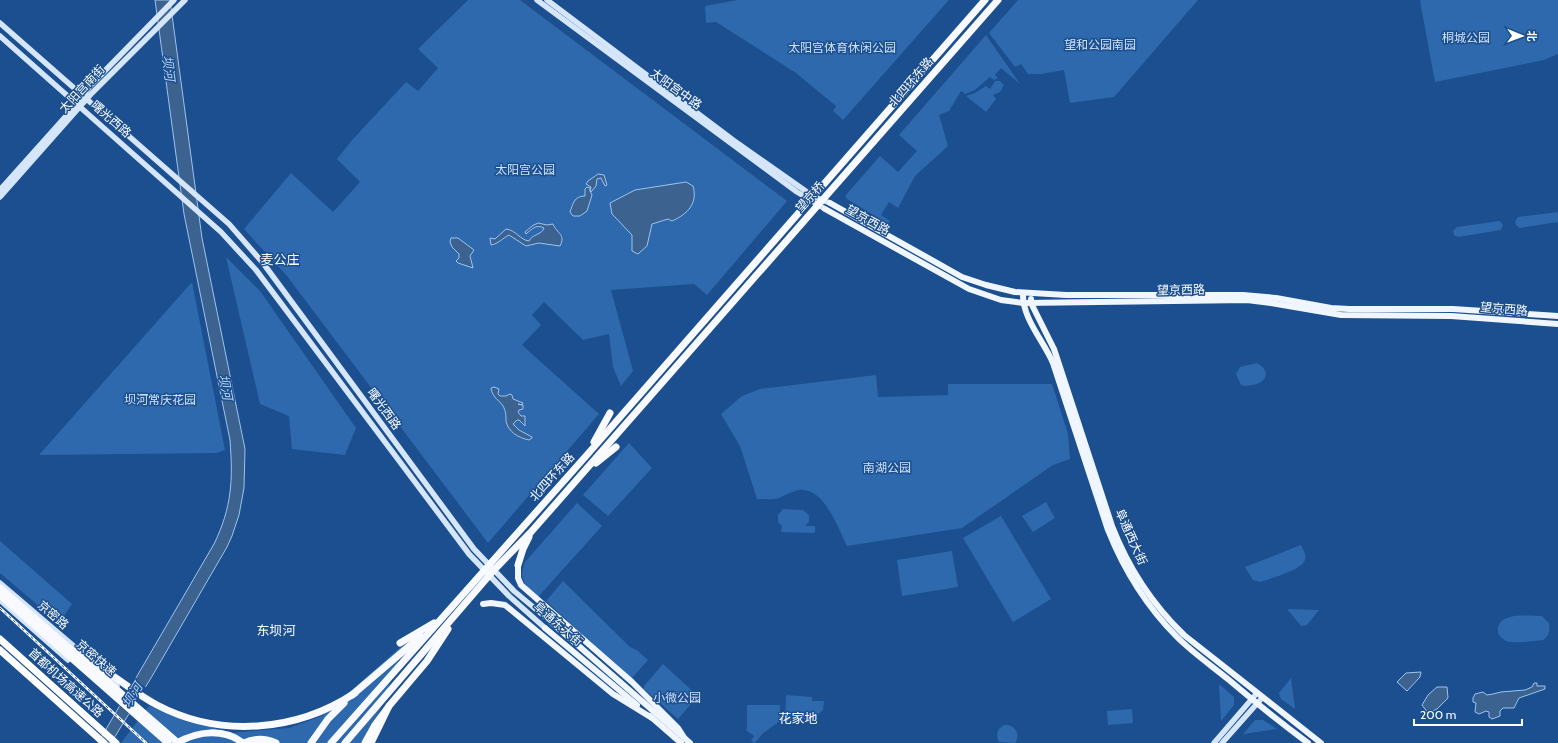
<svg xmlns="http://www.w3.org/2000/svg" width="1558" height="743" viewBox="0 0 1558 743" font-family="Cabin,'Noto Sans SC',sans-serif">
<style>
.green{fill:#2e69ad}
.water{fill:#3c6290;stroke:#9cc4f0}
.pier{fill:#1b4f8f}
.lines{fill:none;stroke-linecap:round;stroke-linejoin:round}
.secondary{stroke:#d6e6fa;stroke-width:5.5}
.primary{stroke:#f0f6ff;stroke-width:6}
.trunk{stroke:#f8faff;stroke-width:7}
.motorway{stroke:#fff;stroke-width:7}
.rail-casing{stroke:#fff;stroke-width:2.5}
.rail{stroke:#1b4f8f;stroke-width:1;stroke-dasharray:3;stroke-linecap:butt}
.labels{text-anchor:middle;stroke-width:3;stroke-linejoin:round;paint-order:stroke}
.park-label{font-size:12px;fill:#cfe3fa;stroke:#1b4f8f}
.street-label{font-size:12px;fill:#fff;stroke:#1b4f8f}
.water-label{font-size:13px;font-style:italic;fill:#b5d3f5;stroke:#1b4f8f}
.neighbourhood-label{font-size:13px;fill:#fff;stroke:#1b4f8f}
</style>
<rect width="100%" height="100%" fill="#1b4f8f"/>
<g class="green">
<path d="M468 0H520L787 201 707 295 694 284 611 290 633 371 621 386 613 367 609 334 583 340 544 302 532 315 541 325 522 345 599 414 488 543 287 276 244 229 291 173 333 212 360 182 337 159 353 139 406 82 418 91 438 68 418 49Z"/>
<path d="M738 0H948V1L843 120 833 111 836 106 796 73 716 22 706 23 705 6Z"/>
<path d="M1018 0H1198L1114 97 1070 103 1064 70 1041 74H1028L1021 64 1015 67 989 33Z"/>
<path d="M1421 0H1558V54L1544 60 1435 82 1420 1Z"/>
<path d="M986 35 1020 84 1001 68 995 75 998 78 994 80 990 77 975 90 965 94 961 91 949 111 939 115 948 146 915 176 898 208 889 202 881 215 890 221 888 224 847 199 845 196 880 156 898 172 917 151 899 135Z"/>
<path d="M995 81H1000L1004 85 1000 92 993 95 996 99 986 112 966 96 975 93 986 86 990 89Z"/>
<path d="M1558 212V222L1520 228 1517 226 1515 223 1516 220 1518 217Z"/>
<path d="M1500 221 1503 225 1501 230 1458 237 1454 235 1453 231 1457 227Z"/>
<path d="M226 257 260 291 356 428 345 455 292 449 289 416 260 404Z"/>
<path d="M192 282 225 450 217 453 39 455Z"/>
<path d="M1257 363C1278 376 1257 389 1241 385L1236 374 1240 367Z"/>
<path d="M876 375 878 397 948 395V384H1052L1068 434 1070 459 1053 465 962 528 847 546C838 528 824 487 799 490 793 491 785 495 779 498 772 500 764 499 757 499L740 446 721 414 742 396 760 389Z"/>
<path d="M629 443 652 468 608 516 583 495Z"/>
<path d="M1046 502 1055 518 1033 532 1022 516Z"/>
<path d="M577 503 602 526 538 597C525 586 518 580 525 562Z"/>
<path d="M783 509 803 510 809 515V522L805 526H815V533L781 532 782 526 778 522V515Z"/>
<path d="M1001 516 1051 599 1013 622 963 538Z"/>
<path d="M0 541 72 604 59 623 0 573Z"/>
<path d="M1301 545C1303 550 1307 555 1305 560 1302 570 1269 579 1260 582L1253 580 1245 567Z"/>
<path d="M952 551 958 587 902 596 897 560Z"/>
<path d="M563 581 630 647 638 651 648 660 631 679 546 601Z"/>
<path d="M1287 609 1319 610 1307 625 1301 626Z"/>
<path d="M1542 616 1549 623C1550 631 1549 636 1543 640 1533 641 1514 644 1506 641 1502 639 1499 636 1498 632 1496 611 1529 616 1542 616Z"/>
<path d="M404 644 368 743H121L149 706 229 733 289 728 322 716Z"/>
<path d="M663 664 698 696 678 719 644 689V686Z"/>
<path d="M1291 678 1295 709 1281 699 1279 693Z"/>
<path d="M1219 684 1234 697V705L1221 721Z"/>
<path d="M786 695 812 697V701H824L823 710 814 718 785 722Z"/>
<path d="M747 705H780V721L762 734 755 743 751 741 754 736 746 730 747 728Z"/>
<path d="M1132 709 1133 723 1108 725 1107 711Z"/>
<path d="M1255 720H1263L1277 729 1243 734Z"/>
<path d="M1004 725C1015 724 1021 734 1015 743L999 742C995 735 997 729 1004 725Z"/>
</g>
<g class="water">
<path d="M155 0H170L202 238 245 449 244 488 239 515 232 536 227 547 151 678 111 743H98L214 544C232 507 233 480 230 440L184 214Z"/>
<path d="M598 174 604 175 607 185 605 186 601 178 597 179 596 186 591 192 590 191 592 195 587 211 580 216H573L570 212C573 204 574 196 585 196V189L587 187 590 188V191L591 187 586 184 588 181Z"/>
<path d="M686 182 693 186C698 203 688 214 672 221L668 219 652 224 647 246 638 254 632 251V235L612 214 610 203 635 190Z"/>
<path d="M538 223 547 225 553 224C557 234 566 234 560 246L539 243 526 246 509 235C503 238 498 244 491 245L490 238 495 239 506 229C516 230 520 240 529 241 532 234 542 235 544 228 536 224 532 229 526 234L525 232 532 226Z"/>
<path d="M451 238H458L474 250 470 256 473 268 458 263 456 261 459 258V254L452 247 450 242Z"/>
<path d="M494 387 499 389 498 394 500 396H506L510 394 512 395 513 399 523 403 522 405 518 404 523 405V409L519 410 518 412 521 416H525V426L519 420H517L513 424 519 430 532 437V438L529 440C519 438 508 432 506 421 506 416 506 411 503 406 499 400 492 397 491 388Z"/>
<path d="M1421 672 1420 677 1407 691 1397 682 1406 673Z"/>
<path d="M1534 683H1537V686H1545V689L1519 698 1514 708H1503L1500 711V716L1492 719 1489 717V712L1486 711 1479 714 1475 712 1476 703 1473 702V698L1475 694 1483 692 1487 695 1493 694 1501 692 1525 690 1532 687Z"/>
<path d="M1437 687H1447L1448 698 1437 709 1428 713 1422 705 1428 695Z"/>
</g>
<path class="pier" d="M133 679 147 688 130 715 118 705Z"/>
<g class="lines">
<g class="secondary">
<path d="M537 0 797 192 825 209"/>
<path d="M547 0 733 140 807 192 817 198 830 203"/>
<path d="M0 23 229 224 263 263 474 549 514 591 550 621"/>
<path d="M0 36 221 232 256 270 469 554 509 596 545 628"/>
<path d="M0 190 83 97 89 87 174 0"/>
<path d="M0 197 92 93 185 0"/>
<path d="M0 583 96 665 117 686"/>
<path d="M0 600 68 660"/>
<path d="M1214 743 1257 693"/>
<path d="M1222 743 1262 698"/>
</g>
<g class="primary">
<path d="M830 203 962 277 986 285 1015 292 1066 295H1243L1276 298 1331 308 1349 309H1453L1558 316"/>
<path d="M825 209 969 289 1001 300 1023 303 1247 300 1271 303 1341 315 1451 316 1558 324"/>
<path d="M1023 293C1022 318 1043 340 1053 363L1108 530C1124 570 1147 607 1177 637 1193 653 1212 666 1229 680 1255 702 1281 723 1308 743"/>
<path d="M1031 299V303L1054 349 1112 526C1128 567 1152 604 1184 635L1321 743"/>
<path d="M518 565V578L521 585 632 682 678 728 685 739"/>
<path d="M483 604 491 603 505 605 613 694 652 718"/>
<path d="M550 621 690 743"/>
<path d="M545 628 637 705"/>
<path d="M650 716 681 743"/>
</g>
<g class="trunk">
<path d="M594 442 610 413"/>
<path d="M596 463 616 447"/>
<path d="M518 565 523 549 529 537"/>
<path d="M0 588 178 743"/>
<path d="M0 595 168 743"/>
<path d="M400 643 434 623"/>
<path d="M96 665C117 677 136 694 157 705 220 738 296 732 355 693"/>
<path d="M352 695 421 636"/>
<path d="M177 743C197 731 224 728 243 743"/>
<path d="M244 743C255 738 265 738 276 743"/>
<path d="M311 743 328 719 344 703"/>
<path d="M331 743 586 456 985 0"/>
<path d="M345 743 493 571 531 532 998 0"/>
<path d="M371 743 389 706 427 661 448 629"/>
</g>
<g class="motorway">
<path d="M0 639 116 743"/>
<path d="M0 650 104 743"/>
<path d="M365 743 375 725 389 706"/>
</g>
<g class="rail-casing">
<path id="rail" d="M0 608 146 743"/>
</g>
<use href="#rail" class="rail"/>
</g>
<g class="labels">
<g class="park-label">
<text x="1466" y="42">桐城公园</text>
<text x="1100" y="49">望和公园南园</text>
<text x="842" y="52">太阳宫体育休闲公园</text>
<text x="525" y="174">太阳宫公园</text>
<text x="160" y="404">坝河常庆花园</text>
<text x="887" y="472">南湖公园</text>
<text x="677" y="702">小微公园</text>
</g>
<g class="street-label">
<text transform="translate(911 82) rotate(-49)" y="4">北四环东路</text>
<text transform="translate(82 89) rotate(-47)" y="4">太阳宫南街</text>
<text transform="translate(676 89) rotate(36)" y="4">太阳宫中路</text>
<text transform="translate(111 119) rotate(41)" y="4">曙光西路</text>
<text transform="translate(810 197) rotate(-48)" y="4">望京桥</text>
<text transform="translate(868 220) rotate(29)" y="4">望京西路</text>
<text transform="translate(1181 290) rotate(-1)" y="4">望京西路</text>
<text transform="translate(1504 309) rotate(5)" y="4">望京西路</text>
<text transform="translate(384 409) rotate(54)" y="4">曙光西路</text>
<text transform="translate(552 477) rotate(-48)" y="4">北四环东路</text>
<text transform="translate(1131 537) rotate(66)" y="4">阜通西大街</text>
<text transform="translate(53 615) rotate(41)" y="4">京密路</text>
<text transform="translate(558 624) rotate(41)" y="4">阜通东大街</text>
<text transform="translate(96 658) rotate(41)" y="4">京密快速</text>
<text transform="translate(66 683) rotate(42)" y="4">首都机场高速公路</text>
</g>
<g class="water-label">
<text transform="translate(169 68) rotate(83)" y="5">坝河</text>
<text transform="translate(226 387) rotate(79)" y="5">坝河</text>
<text transform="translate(132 695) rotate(-59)" y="5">坝河</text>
</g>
<g class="neighbourhood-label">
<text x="280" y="264">麦公庄</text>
<text x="276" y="635">东坝河</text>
<text x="798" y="723">花家地</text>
</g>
</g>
<g transform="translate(1522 36) rotate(91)" stroke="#1b4f8f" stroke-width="3" paint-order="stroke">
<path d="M0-3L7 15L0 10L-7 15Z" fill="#ffffff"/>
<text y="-6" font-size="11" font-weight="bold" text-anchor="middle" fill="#ffffff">北</text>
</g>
<path d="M1414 719v6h108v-6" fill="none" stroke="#ffffff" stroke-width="2"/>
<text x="1420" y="719" font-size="12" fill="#ffffff" stroke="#1b4f8f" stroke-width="3" paint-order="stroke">200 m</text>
</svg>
